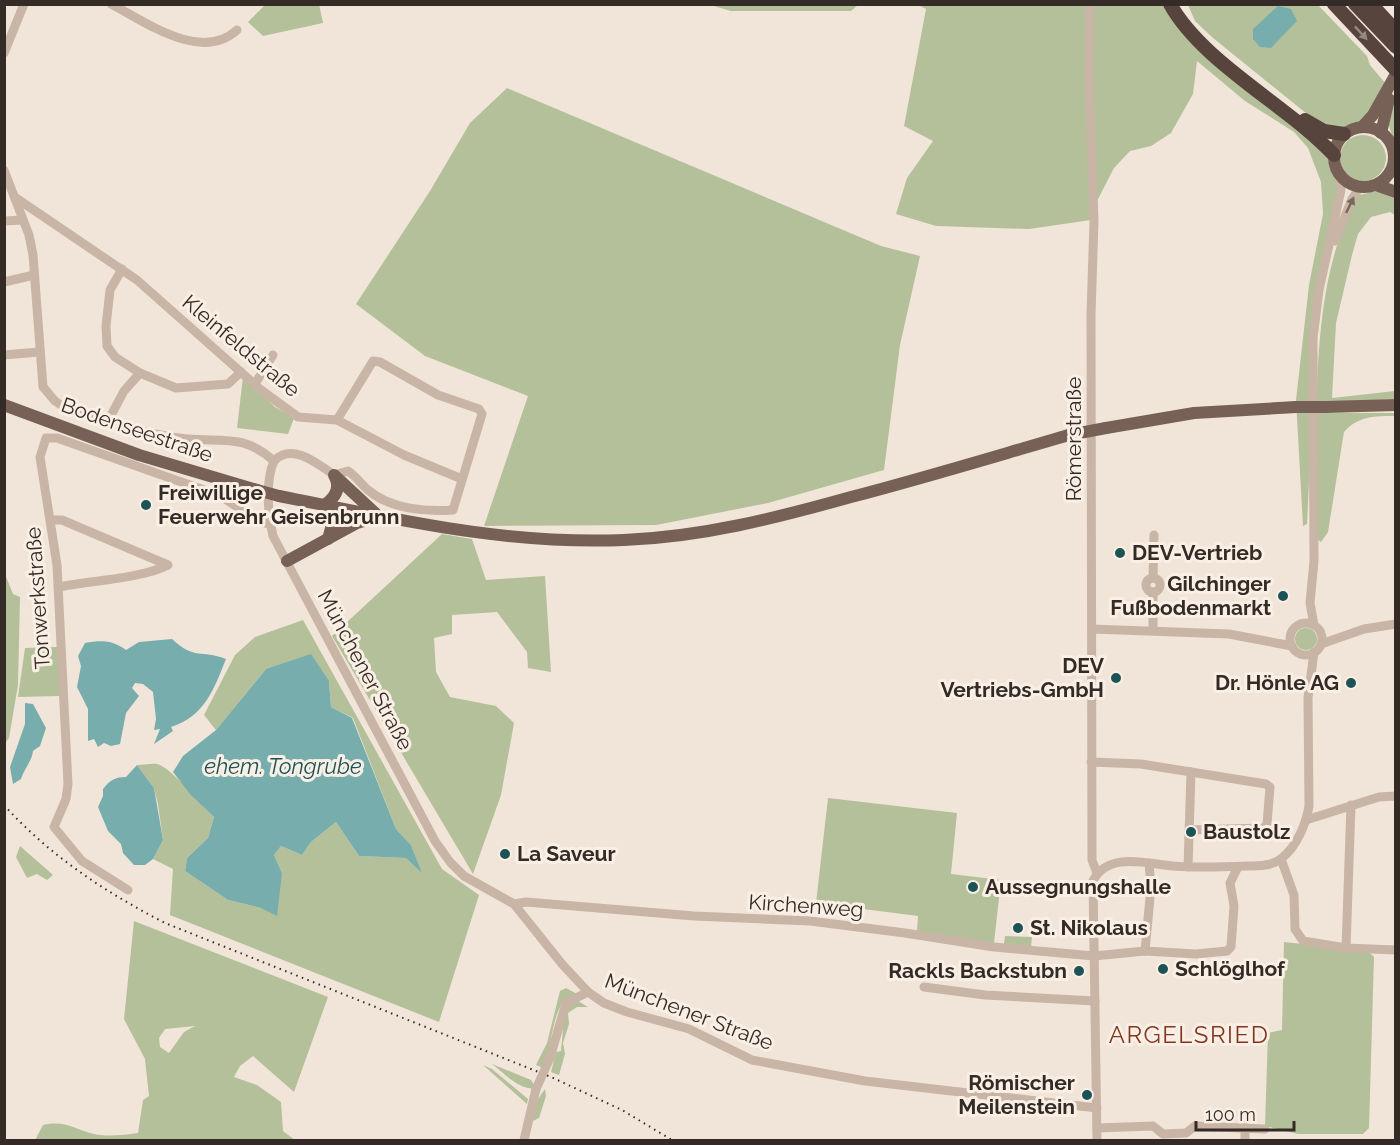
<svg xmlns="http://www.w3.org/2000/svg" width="1400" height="1145" viewBox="0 0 1400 1145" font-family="Raleway,sans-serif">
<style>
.green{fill:#b4c099;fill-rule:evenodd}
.water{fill:#78adae}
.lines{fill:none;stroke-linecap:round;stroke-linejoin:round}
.minor{stroke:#c9b5a5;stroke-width:9}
.major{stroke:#776157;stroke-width:12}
.highway{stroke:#56443d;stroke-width:14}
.rail{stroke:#352b26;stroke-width:2;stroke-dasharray:1.5 4.5;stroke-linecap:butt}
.minor-bridge{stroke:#c9b5a5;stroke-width:9}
.major-bridge{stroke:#776157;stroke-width:12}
.oneway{fill:#978880}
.oneway2{fill:#78695f}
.poi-dot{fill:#1c5356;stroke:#f9efe5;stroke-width:2}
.labels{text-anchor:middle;stroke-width:6;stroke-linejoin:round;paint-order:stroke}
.street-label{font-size:21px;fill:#352b26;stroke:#f9efe5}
.poi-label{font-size:21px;font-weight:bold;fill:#352b26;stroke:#f9efe5;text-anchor:start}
.water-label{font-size:22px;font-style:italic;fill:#1c5356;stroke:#f9efe5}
.quarter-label{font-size:24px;letter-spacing:1.5px;fill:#833520;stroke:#f9efe5}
</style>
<rect width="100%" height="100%" fill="#f1e5d9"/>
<g class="green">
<path d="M319 4 323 23 263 36 248 22 265 5Z"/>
<path d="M710 5 858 4V5L851 11H731Z"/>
<path d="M918 5H1162L1183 34 1208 57 1327 156 1337 181 1339 189 1319 275 1307 524 1303 526 1296 400 1309 285 1323 214 1321 182 1308 148 1294 132 1245 101 1197 61 1193 94 1171 133 1151 146 1130 151 1114 168 1097 201 1091 220 1029 229 936 226 896 214 907 178 933 141 904 126 926 9Z"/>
<path d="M1188 5H1318L1367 56 1370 65 1386 84 1362 123 1339 130 1317 122 1213 38 1195 21Z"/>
<path d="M507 88 881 246 920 256 900 345 884 470 768 503 656 525 484 526 528 396 425 356 356 304 430 191 470 123Z"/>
<path d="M1395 96V140C1385 124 1388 114 1395 96Z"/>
<circle cx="1363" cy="158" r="23"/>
<path d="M1382 190 1395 195V215L1390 212 1371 217 1358 234 1352 255 1336 323 1332 398 1395 391V399L1332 402 1329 413H1395V416C1375 416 1358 416 1344 432L1328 532 1321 542 1318 540C1318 437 1305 285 1359 195Z"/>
<path d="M243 377 275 407 294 418 288 434 237 428Z"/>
<path d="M442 534 472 539 486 580 545 576 551 672 528 668 527 652 497 612 452 615V634L434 638 436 672 450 697 496 706 514 723 501 795 473 874 332 636Z"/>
<path d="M5 574 13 594 20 597 18 685 9 738 5 743Z"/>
<path d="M303 620 442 869 479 895 439 1022 170 915 173 869 153 859 163 840 158 804 154 788 137 765C143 765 151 763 157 764 170 766 202 806 214 817L208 838 187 858 185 871 228 900 261 908 282 873 274 855 281 846 302 855 311 842 336 822 359 856 406 858 421 871 411 845 396 829 353 718 331 707 329 681 266 669 216 730 204 715 235 655 255 637Z"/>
<circle cx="1306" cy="639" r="11"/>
<path d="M57 647 60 696 18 697 25 648Z"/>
<path d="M828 798 957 813 951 874 1001 880 994 943 917 931 918 916 816 903Z"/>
<path d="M20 846 53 875 47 880 37 874 27 878 16 857Z"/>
<path d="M134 921 328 997 294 1092 253 1056 240 1066 234 1077 257 1085 281 1102 283 1131 295 1140H35L43 1125C65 1120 74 1129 94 1134 109 1137 123 1135 138 1133L143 1100 149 1096 145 1059 124 1019ZM195 1026 184 1032 169 1053 160 1047 159 1038 165 1029Z"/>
<path d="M1005 936 1032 937 1031 947 1004 944Z"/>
<path d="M1284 942 1368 951 1374 957 1369 1128 1363 1134H1298L1265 1126 1268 1033 1282 1030Z"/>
<path d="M566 988 579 995C575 996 568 997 565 1000 553 1010 551 1051 543 1068L536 1065 547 1043 560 991Z"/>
<path d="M578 1001 588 1007H577L568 1013 569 1024 563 1043 565 1054 559 1075 551 1072 556 1052 561 1051 565 1009Z"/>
<path d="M492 1064 531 1080 536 1088C520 1091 504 1073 492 1064Z"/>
<path d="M483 1065 492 1069 528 1099 527 1104Z"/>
<path d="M545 1089 546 1096 539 1118 531 1122 538 1099Z"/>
</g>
<g class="water">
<path d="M1278 6 1291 9 1297 21 1271 48 1260 47 1253 39V29Z"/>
<path d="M172 639C196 661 200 649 226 659 214 689 205 716 171 727L173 731 154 744 160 729 154 730 156 719 153 692 143 684 135 683 132 688 139 696 126 713 120 744 111 746 104 743 98 747 94 739 88 741V709L77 687 81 666 78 656 85 643C101 640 113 640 126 650L139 642Z"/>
<path d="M311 654 329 681 331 707 352 718 396 829 411 845 422 873 406 858 359 856 336 822 311 842 302 855 281 846 274 855 282 873 277 916 261 908 228 900 185 871 187 858 208 838 214 817 190 794 173 772 183 756 216 730 266 669Z"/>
<path d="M25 703 33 704 46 728 40 746 33 751C32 761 24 769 21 779L13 784 10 767 25 724Z"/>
<path d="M137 765 154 788 163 840 153 859 145 865H134L123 853 121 844 108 831 98 807 103 796V789C110 780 115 777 126 777Z"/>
</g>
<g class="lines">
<g class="minor">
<path d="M111 4C146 22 201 63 237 30"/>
<path d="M1090 4 1089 76 1094 221 1091 315 1092 860 1097 873"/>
<path d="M4 53 24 4"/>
<path d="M4 170 29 235 33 255 43 387C47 391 51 397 55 401 79 419 157 436 188 439 224 442 244 434 274 461"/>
<path d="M16 198 137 280 261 390 298 417 337 420 404 455 462 479"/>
<path d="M4 221 23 220"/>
<path d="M1335 241 1352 199 1360 187"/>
<path d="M122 269 110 290 106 326 107 346 115 357 140 373 176 388 228 384 241 372"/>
<path d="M4 282 34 275"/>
<path d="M4 355 39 352"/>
<path d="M255 384 273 355"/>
<path d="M108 421 124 391 140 373"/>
<path d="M274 461C265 481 268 515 273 536L435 841 450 862 464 876 514 904 562 964 588 992 604 1003 627 1012 689 1029 752 1060 865 1081 1097 1108"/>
<path d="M274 461C292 442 318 464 334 475L348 471C356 476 361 484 368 490 390 509 426 512 453 510L482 414 479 409 438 395 380 362 373 361 337 420"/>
<path d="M51 520H62L168 565C144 578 88 581 59 587"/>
<circle cx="1153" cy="585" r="7"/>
<path d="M1153 578 1154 535"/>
<circle cx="1306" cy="639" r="16"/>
<path d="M1314 625 1310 603 1314 561 1313 338 1319 290 1341 190 1340 176"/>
<path d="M1092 629 1229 634 1292 646"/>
<path d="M1153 630V592"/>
<path d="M1321 644 1364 629 1396 624"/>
<path d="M1091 762 1141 764 1266 784 1270 787 1267 824 1264 828 1189 830"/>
<path d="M1306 820 1379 797 1396 796"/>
<path d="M1281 859 1294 895 1295 929 1303 941 1346 948 1396 950"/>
<path d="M1188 867 1191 772"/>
<path d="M128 890 82 861 54 827 66 799 68 784 57 565 40 457 46 438H57L221 496 253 518 271 525"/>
<path d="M514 904 526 902 694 916 810 921 905 933 994 947 1094 956 1145 951 1196 954 1227 951 1231 947 1234 906 1230 883 1238 867"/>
<path d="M1346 948 1351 805"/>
<path d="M1145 951 1151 887 1149 863"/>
<path d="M924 987 985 995 1095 1001"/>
<path d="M550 1058 566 1003 588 992"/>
<path d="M1097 1128 1153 1126 1163 1134 1186 1133 1195 1126 1265 1129"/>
<path d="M524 1140 536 1089"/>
<path d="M1097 1140 1093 881C1108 851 1147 864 1173 866 1197 868 1223 867 1247 866 1258 866 1273 866 1282 858 1297 846 1306 824 1309 806L1308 698 1314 652"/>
<path d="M1245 1140V1127"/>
</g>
<g class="major">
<path d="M1362 127 1373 115 1396 74"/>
<circle cx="1364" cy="157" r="30"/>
<path d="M1381 133 1389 99"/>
<path d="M1376 185 1396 192"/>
<path d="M4 405 139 455 257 490"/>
<path d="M1326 407 1396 405"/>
<path d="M1106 428 1194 413 1296 407"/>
<path d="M334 475 376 514"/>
<path d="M279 496C395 519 504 545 624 540 702 537 776 518 851 497 924 478 996 456 1069 435"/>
<path d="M324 505 333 521 328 539"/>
<path d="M324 505C335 498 341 489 335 477"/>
<path d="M287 561 357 523 378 517"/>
</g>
<g class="highway">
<path d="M1170 4C1203 63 1287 105 1334 155"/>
<path d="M1334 4 1396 70"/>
<path d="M1355 4 1396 47"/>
<path d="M1371 4 1396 31"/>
<path d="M1305 120 1324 131 1344 134"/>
</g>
<path class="rail" d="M4 805C50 856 105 892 165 923L551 1077 622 1110 672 1140"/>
<path class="minor-bridge" d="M536 1089 550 1058"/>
<g class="major-bridge">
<path d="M1296 407H1326"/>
<path d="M1069 435 1106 428"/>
<path d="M257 490 279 496"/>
</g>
</g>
<defs><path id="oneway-solid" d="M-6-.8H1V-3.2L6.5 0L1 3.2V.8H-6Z" transform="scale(1.5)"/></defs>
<use class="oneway" href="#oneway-solid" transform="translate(1361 33) rotate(47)"/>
<use class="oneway2" href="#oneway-solid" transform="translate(1350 205) rotate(-64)"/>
<g class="poi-dot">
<circle cx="146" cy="505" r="6"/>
<circle cx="1120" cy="553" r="6"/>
<circle cx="1283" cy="596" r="6"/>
<circle cx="1116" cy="678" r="6"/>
<circle cx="1351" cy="683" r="6"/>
<circle cx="1191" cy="832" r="6"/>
<circle cx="505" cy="854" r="6"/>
<circle cx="973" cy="887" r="6"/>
<circle cx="1018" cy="928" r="6"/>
<circle cx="1163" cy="969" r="6"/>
<circle cx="1079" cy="971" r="6"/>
<circle cx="1087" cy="1095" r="6"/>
</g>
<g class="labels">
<g class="street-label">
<text transform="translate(241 346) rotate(40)" y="7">Kleinfeldstraße</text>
<text transform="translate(137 430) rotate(19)" y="7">Bodenseestraße</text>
<text transform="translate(1074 439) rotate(-90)" y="7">Römerstraße</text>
<text transform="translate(38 598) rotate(-94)" y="7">Tonwerkstraße</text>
<text transform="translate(365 670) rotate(62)" y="7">Münchener Straße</text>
<text transform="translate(806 906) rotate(4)" y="7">Kirchenweg</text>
<text transform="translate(689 1012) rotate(21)" y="7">Münchener Straße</text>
</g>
<g class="poi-label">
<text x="158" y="500">Freiwillige<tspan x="158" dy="24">Feuerwehr Geisenbrunn</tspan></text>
<text x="1132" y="560">DEV-Vertrieb</text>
<text x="1271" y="591" text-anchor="end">Gilchinger<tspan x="1271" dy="24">Fußbodenmarkt</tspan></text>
<text x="1104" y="673" text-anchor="end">DEV<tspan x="1104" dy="24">Vertriebs-GmbH</tspan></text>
<text x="1339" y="690" text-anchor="end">Dr. Hönle AG</text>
<text x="1203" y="839">Baustolz</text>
<text x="517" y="861">La Saveur</text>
<text x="985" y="894">Aussegnungshalle</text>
<text x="1030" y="935">St. Nikolaus</text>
<text x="1175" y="976">Schlöglhof</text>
<text x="1067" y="978" text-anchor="end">Rackls Backstubn</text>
<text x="1075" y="1090" text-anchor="end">Römischer<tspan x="1075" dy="24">Meilenstein</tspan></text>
</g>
<g class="water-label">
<text x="283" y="774">ehem. Tongrube</text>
</g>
<g class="quarter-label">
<text x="1189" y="1043">ARGELSRIED</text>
</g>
</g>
<rect width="1400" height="1145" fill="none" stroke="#352b26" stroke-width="12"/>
<path d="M1196 1121v9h98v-9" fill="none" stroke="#352b26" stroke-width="3"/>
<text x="1205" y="1121" font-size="18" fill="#352b26" stroke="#f9efe5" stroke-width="4.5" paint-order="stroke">100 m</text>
</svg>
